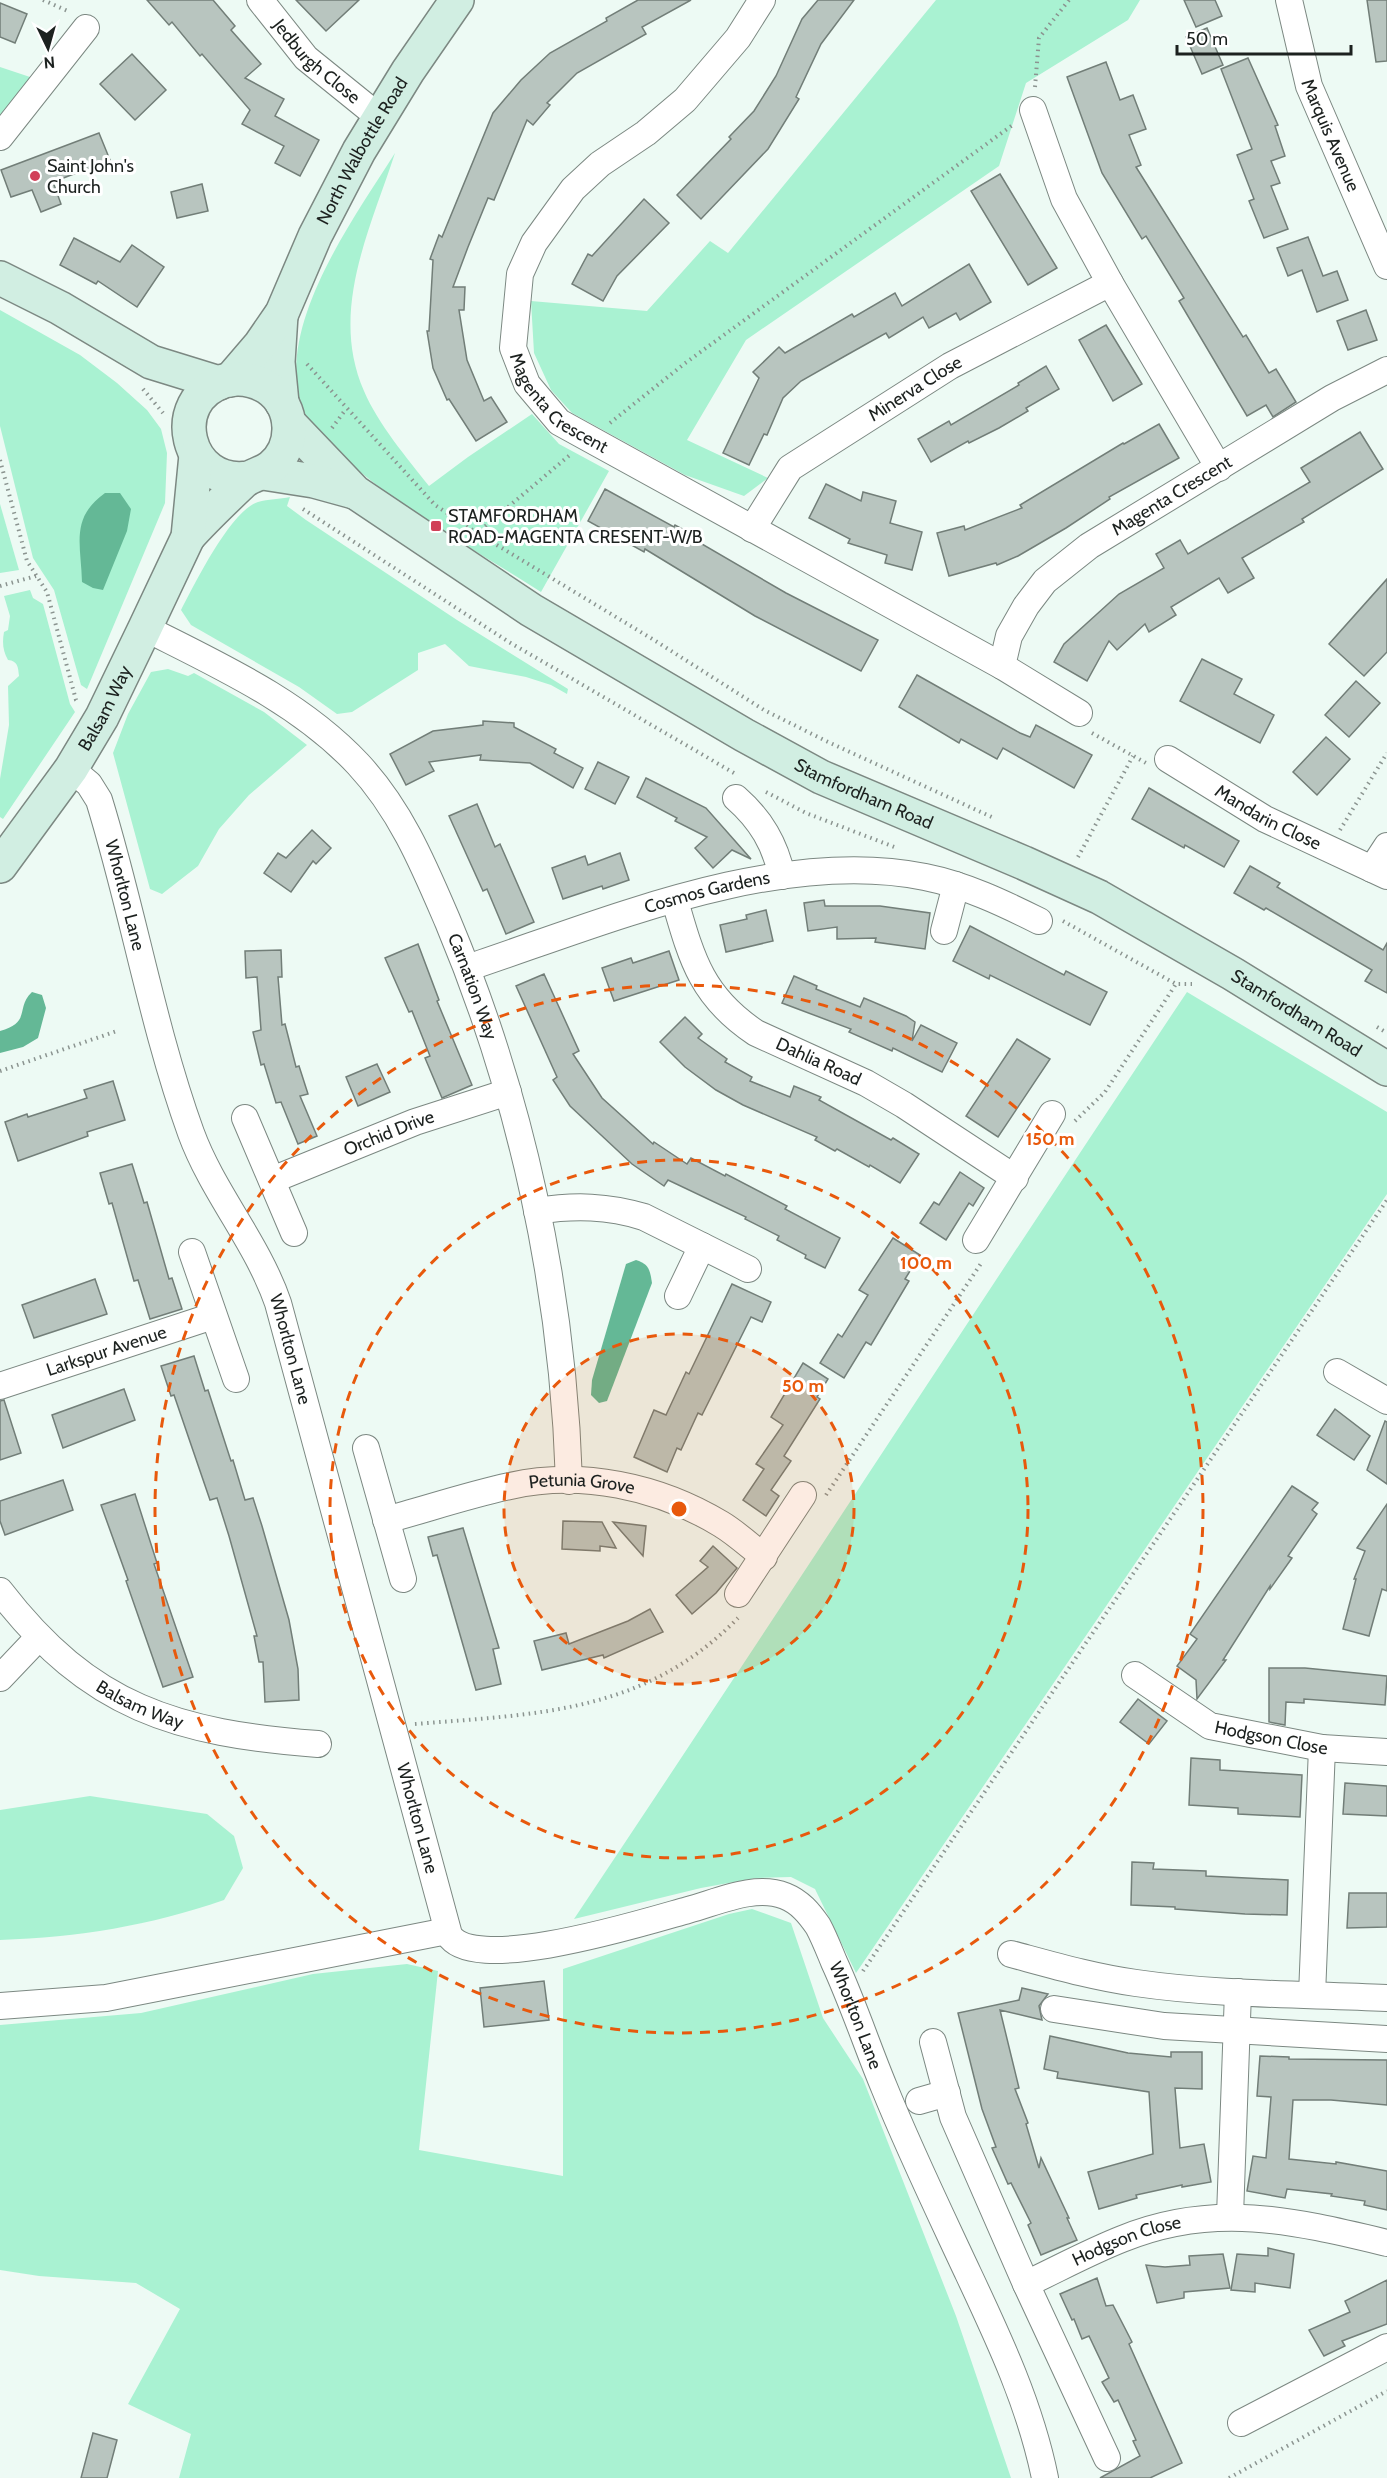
<svg xmlns="http://www.w3.org/2000/svg" width="1387" height="2478" viewBox="0 0 1387 2478" font-family="Cabin,sans-serif">
<style>
.green{fill:#a9f2d2}
.water{fill:#64b896}
.building{fill:#b8c5bf;stroke:#727e78;stroke-width:1.5}
.lines{fill:none;stroke-linecap:round;stroke-linejoin:round}
.street-casing{stroke:#7c8882;stroke-width:28}
.secondary-casing{stroke:#7c8882;stroke-width:36}
.path{stroke:#8b9490;stroke-width:4;stroke-dasharray:1.5 4.5;stroke-linecap:butt}
.street{stroke:#fff;stroke-width:26}
.secondary{stroke:#d1eee2;stroke-width:33}
.ring{fill:none;stroke:#e8590c;stroke-width:3;stroke-dasharray:10 8}
.poi-dot{fill:#d14058;stroke:#fff;stroke-width:2}
.labels{text-anchor:middle;stroke-width:6;stroke-linejoin:round;paint-order:stroke}
.street-label{font-size:18px;fill:#1c211f;stroke:#fff}
.poi-label{font-size:18px;fill:#1c211f;stroke:#fff;text-anchor:start}
.centre{fill:#e8590c;stroke:#fff;stroke-width:3}
.ring-label{font-size:18px;text-anchor:middle;font-weight:bold;fill:#e8590c;stroke:#fff;stroke-width:6;stroke-linejoin:round;paint-order:stroke}
</style>
<rect width="100%" height="100%" fill="#edfaf4"/>
<g class="green">
<path d="M936 0H1140L1128 20 1026 83 999 166 746 340 687 440 768 478 744 496 685 475 572 413 551 390 534 353 531 301 647 311 710 241 728 253Z"/>
<path d="M0 67 36 79 0 125Z"/>
<path d="M395 153C370 230 329 311 364 391 378 424 407 458 429 486L468 457 532 414 559 444 609 471 541 592C472 548 383 499 326 441 320 433 309 426 304 418 300 411 299 399 298 391 284 314 355 216 395 153Z"/>
<path d="M0 310 80 355 117 383 147 410 161 429 167 453 165 503 87 689 81 685 54 590 33 558 0 426Z"/>
<path d="M290 497 287 506 306 520 457 620 568 689 567 694 551 685 526 677 469 666 445 644 418 653V670L352 712 337 714 299 687 191 625 181 610C194 585 231 510 258 502 268 499 280 499 290 497Z"/>
<path d="M0 504 19 570 0 573Z"/>
<path d="M30 590 33 598 43 604 70 704 75 712 3 819 0 817V779L9 725 8 686 19 676C18 667 18 661 8 660 3 651 2 643 4 632L8 630 10 616 4 596Z"/>
<path d="M168 669 188 676 194 673 264 712 307 745 249 795 219 829 198 866 162 894 150 889 113 753 128 714 151 672Z"/>
<path d="M1187 992 1387 1112V1194L856 1973 815 1889 791 1877 756 1878 701 1888 574 1919C780 1611 981 1300 1187 992Z"/>
<path d="M90 1796 207 1814 234 1836 243 1868 224 1900C149 1926 79 1937 0 1940V1810Z"/>
<path d="M752 1909 791 1923 823 2018 863 2079 956 2316 1011 2478H179L191 2434 128 2404 180 2309 136 2283 39 2276 0 2270V2025L141 2013 313 1974 407 1964 438 1971 419 2150 563 2176V1969L729 1914Z"/>
</g>
<g class="water">
<path d="M105 493H120L131 509 127 531 103 590 93 588 82 582C81 544 70 518 105 493Z"/>
<path d="M32 992 42 995 46 1008 38 1038 23 1047 0 1053V1031C32 1022 15 1008 32 992Z"/>
<path d="M636 1260C649 1264 650 1270 652 1283L607 1401 599 1403 591 1395 592 1380 626 1264Z"/>
</g>
<g class="building">
<path d="M147 0H213L235 26 231 30 261 64 245 78 284 99 275 116 319 140 300 176 275 163 284 146 242 124 250 110 202 54 200 56 172 22 169 25Z"/>
<path d="M296 0H359L326 31Z"/>
<path d="M638 0H691L642 27 646 34 577 73 547 103 550 105 533 125 527 120 494 200 488 198 468 247 453 287H465L464 310H459L467 360 484 401 491 397 507 422 476 441 449 399 447 400 433 368 427 331H429L433 260 430 259 439 235 442 237 493 113 521 80 550 53 607 21 606 18Z"/>
<path d="M818 0H854L821 44 796 97 799 99 768 149 701 219 677 195 731 139 729 137 754 111 776 76 802 19Z"/>
<path d="M1184 0H1215L1222 16 1196 27Z"/>
<path d="M1367 0H1387V61L1376 62Z"/>
<path d="M0 3 27 14 15 43 0 37Z"/>
<path d="M1207 28 1223 65 1202 74 1186 37Z"/>
<path d="M132 54 166 90 135 120 100 84Z"/>
<path d="M1248 58 1278 125 1275 126 1285 156 1271 161 1280 183 1271 186 1288 229 1264 238 1249 201 1254 199 1237 155 1252 149 1221 69Z"/>
<path d="M1106 62 1120 100 1133 95 1146 129 1129 135 1141 165 1136 167 1243 337 1246 335 1269 373 1276 369 1296 402 1273 417 1266 405 1247 416 1179 301 1184 298 1146 236 1142 239 1102 173 1067 77Z"/>
<path d="M99 133 110 160 53 182 61 204 41 212 32 190 11 197 1 170Z"/>
<path d="M1000 174 1057 268 1028 285 971 191Z"/>
<path d="M202 184 208 211 177 218 171 192Z"/>
<path d="M644 199 669 223 617 276 603 301 572 284 588 254 592 256Z"/>
<path d="M1308 237 1323 276 1337 271 1348 300 1317 312 1302 270 1288 276 1277 248Z"/>
<path d="M74 238 120 262 132 245 164 267 137 307 98 281 96 284 60 265Z"/>
<path d="M969 264 991 302 960 320 956 313 929 328 923 317 889 338 886 333 845 356 801 381 783 398 767 435 764 434 749 465 723 453 759 378 753 372 779 347 785 353 852 314 854 317 895 293 902 306Z"/>
<path d="M1366 310 1377 340 1348 350 1337 321Z"/>
<path d="M1106 325 1142 384 1113 401 1079 340Z"/>
<path d="M1046 366 1059 389 1026 408 1028 411 999 428 969 443 968 441 931 462 918 439 949 421 951 425 1019 385 1018 383Z"/>
<path d="M1159 424 1179 458 1109 497 1110 499 1066 528 1018 556 997 565 996 563 949 576 937 533 964 526 965 530 1022 508 1020 505 1123 443 1124 444Z"/>
<path d="M1360 432 1383 469 1302 519 1304 522 1242 558 1254 578 1228 593 1219 578 1171 607 1176 615 1149 632 1145 624 1117 650 1109 641 1087 681 1054 662 1064 644 1119 594 1164 568 1156 554 1180 540 1188 554 1310 482 1301 468Z"/>
<path d="M826 484 861 501 863 492 896 501 890 523 922 532 912 570 885 563 887 555 848 543 850 539 809 518Z"/>
<path d="M605 489 674 527 675 525 697 537 695 540 786 593 878 640 861 671 755 616 645 549 644 552 588 521Z"/>
<path d="M1387 579V652L1364 676 1329 644Z"/>
<path d="M1202 659 1242 679 1234 694 1274 715 1260 743 1180 701Z"/>
<path d="M917 675 1020 733 1030 737 1036 725 1092 755 1074 788 1003 748 997 759 961 739 959 743 899 707Z"/>
<path d="M1356 681 1380 703 1349 737 1325 715Z"/>
<path d="M483 721 514 723V727L556 749 554 753 583 768 573 788 530 763 480 760 481 755 429 762 434 771 406 785 390 754 433 731 483 725Z"/>
<path d="M1326 737 1350 759 1317 795 1293 772Z"/>
<path d="M598 762 629 777 615 804 585 789Z"/>
<path d="M646 778 706 808 751 859 732 850 713 868 695 848 707 837 675 821 677 818 637 797Z"/>
<path d="M1149 788 1239 841 1224 867 1185 845 1184 848 1132 819Z"/>
<path d="M477 804 495 847 500 844 534 922 506 934 487 889 483 891 449 816Z"/>
<path d="M312 830 331 848 316 864 313 861 291 892 264 873 278 853 286 858Z"/>
<path d="M620 853 629 880 603 889 602 886 563 899 552 868 585 856 588 865Z"/>
<path d="M1250 866 1280 883 1277 887 1383 950 1387 943V993L1365 981 1372 970 1266 908 1264 910 1234 893Z"/>
<path d="M824 900 825 906H880L930 913 925 949 875 942 876 938 837 939V927L808 931 804 903Z"/>
<path d="M766 910 773 941 726 952 720 925 747 919 746 915Z"/>
<path d="M970 926 1064 975 1066 971 1107 992 1090 1025 990 975 989 979 953 961Z"/>
<path d="M418 944 439 1000 437 1001 472 1085 442 1098 425 1058 430 1056 412 1011 409 1012 385 958Z"/>
<path d="M281 950 282 977H278L282 1025 285 1024 296 1067 299 1066 308 1094 300 1096 317 1136 298 1144 281 1102 276 1103 264 1064 261 1065 253 1032 261 1030 257 977 246 978 245 951Z"/>
<path d="M669 951 679 980 614 1001 602 968 631 958 633 963Z"/>
<path d="M544 974 579 1051 573 1054 602 1098 653 1144 654 1142 687 1164 691 1158 725 1176 726 1174 787 1206 785 1209 840 1238 825 1268 805 1258 806 1255 777 1240 779 1236 745 1219 746 1217 668 1180 664 1186 632 1164 570 1106 553 1080 557 1077 516 986Z"/>
<path d="M794 976 817 986 816 989 860 1007 864 998 906 1016 915 1022 912 1041 921 1025 957 1043 942 1072 893 1048 892 1051 849 1032 851 1029 782 1003Z"/>
<path d="M685 1017 702 1034 698 1038 727 1059 725 1062 752 1077 750 1081 790 1097 794 1086 821 1097 819 1100 891 1140 893 1138 919 1154 900 1183 870 1165 869 1167 837 1149 835 1151 815 1140 817 1137 743 1105 716 1090 685 1067 660 1042Z"/>
<path d="M1017 1039 1050 1059 998 1137 966 1116Z"/>
<path d="M377 1064 390 1092 358 1106 346 1077Z"/>
<path d="M113 1081 125 1120 87 1132 88 1136 18 1161 5 1122 27 1114 28 1117 87 1098 84 1090Z"/>
<path d="M132 1164 144 1203 147 1202 169 1279 172 1278 182 1309 150 1319 138 1280 134 1281 112 1203 109 1204 100 1173Z"/>
<path d="M960 1172 984 1188 973 1206 969 1203 946 1240 920 1223 934 1202 939 1205Z"/>
<path d="M893 1238 920 1255 905 1279 909 1281 887 1318 871 1345 866 1342 844 1378 820 1363 838 1334 842 1337 868 1295 859 1290Z"/>
<path d="M95 1279 107 1314 34 1338 22 1305Z"/>
<path d="M732 1284 771 1302 762 1322 751 1317 702 1415 698 1413 681 1450 677 1448 667 1472 634 1457 654 1410 666 1415 686 1372 689 1374 703 1345Z"/>
<path d="M194 1356 205 1391 208 1390 231 1461 233 1460 245 1500 253 1498 262 1526 289 1620 298 1669 299 1700 265 1702 263 1662H259L254 1636H257L229 1536 217 1498 210 1500 174 1395 171 1396 161 1366Z"/>
<path d="M803 1363 828 1379 817 1397 820 1399 784 1456 791 1461 771 1490 779 1496 766 1516 743 1500 764 1469 756 1464 783 1425 771 1417Z"/>
<path d="M124 1389 135 1420 63 1448 52 1415Z"/>
<path d="M4 1400 21 1453 0 1460V1401Z"/>
<path d="M1335 1409 1370 1436 1354 1460 1317 1435Z"/>
<path d="M1385 1421 1387 1422V1484L1367 1470Z"/>
<path d="M63 1480 73 1510 5 1535 0 1521V1501Z"/>
<path d="M1292 1486 1318 1503 1312 1510 1317 1514 1288 1556 1292 1558 1270 1589V1586L1223 1660H1226L1197 1699 1196 1680 1177 1666 1197 1639 1190 1634Z"/>
<path d="M135 1494 157 1563 154 1564 193 1677 163 1687 126 1581 128 1580 101 1505Z"/>
<path d="M1387 1504V1591L1382 1589 1369 1636 1343 1629 1356 1579H1354L1365 1551 1357 1548Z"/>
<path d="M563 1521 602 1522 616 1548 600 1546V1551L562 1549Z"/>
<path d="M613 1522 646 1526 643 1556Z"/>
<path d="M463 1528 499 1648 493 1649 501 1684 476 1690 437 1555 433 1556 428 1537Z"/>
<path d="M713 1546 737 1568 716 1593 692 1614 676 1595 708 1567 700 1561Z"/>
<path d="M650 1609 663 1632 604 1658 603 1655 542 1670 534 1641 566 1633 569 1644 628 1621Z"/>
<path d="M1269 1668H1305L1387 1676 1385 1705 1304 1699V1703L1286 1702 1285 1725 1269 1722Z"/>
<path d="M1138 1699 1167 1721 1149 1744 1120 1722Z"/>
<path d="M1191 1758 1220 1760V1770L1302 1775 1300 1817 1238 1814V1808L1189 1805Z"/>
<path d="M1345 1783 1387 1786V1816L1343 1814Z"/>
<path d="M1132 1862 1154 1863 1153 1869 1206 1871V1876L1288 1880 1287 1915 1245 1914 1175 1909V1907L1131 1905Z"/>
<path d="M1349 1893H1387V1927L1347 1928Z"/>
<path d="M544 1981 549 2020 484 2027 480 1988Z"/>
<path d="M1022 1988 1048 1994 1039 2006 1042 2020 1000 2010 1019 2088 1015 2089 1028 2123 1026 2124 1039 2168 1041 2158 1069 2218H1067L1077 2240 1041 2255 1028 2225 1031 2223 1011 2183 1008 2184 992 2148 996 2147 982 2109 958 2013 1019 2000Z"/>
<path d="M1050 2036 1128 2053 1171 2057V2052H1202V2089L1175 2088 1180 2148 1204 2144 1211 2182 1182 2187V2185L1136 2195 1137 2198 1099 2209 1088 2172 1153 2154 1149 2092 1057 2078 1058 2072 1044 2069Z"/>
<path d="M1260 2056 1289 2057V2059L1387 2060V2105L1331 2100H1293L1289 2159 1336 2164V2162L1387 2171V2210L1364 2205 1365 2201 1331 2196 1332 2194 1287 2189 1285 2198 1247 2191 1253 2156 1266 2158 1271 2097 1257 2096Z"/>
<path d="M1268 2248 1294 2254 1290 2288 1255 2283V2292L1231 2290 1237 2254 1268 2256Z"/>
<path d="M1223 2254 1230 2288 1184 2292V2298L1157 2303 1146 2265 1165 2267 1190 2265 1189 2256Z"/>
<path d="M1097 2278 1106 2306 1113 2305 1132 2342 1129 2344 1182 2463 1150 2478H1100L1140 2456 1133 2441 1136 2440 1118 2400 1114 2402 1102 2382 1109 2378 1089 2336 1082 2339 1074 2319 1072 2320 1060 2294Z"/>
<path d="M1387 2280V2324L1342 2341 1345 2346 1324 2356 1309 2330 1350 2312 1345 2301Z"/>
<path d="M93 2433 117 2440 107 2478H81Z"/>
</g>
<g class="lines">
<g class="street-casing">
<g id="street">
<path id="s1" d="M260 0 306 58 379 117"/>
<path id="s2" d="M762 0 738 38 685 100 646 133 600 164 573 189 534 243 520 274 513 348 527 384 559 422 1002 666"/>
<path id="s3" d="M1289 0 1309 86 1387 266"/>
<path d="M1033 110 1064 199 1110 283 1219 468"/>
<path d="M0 137 86 28"/>
<path id="s4" d="M752 529 790 468 950 366 1110 283"/>
<path id="s5" d="M145 628C220 666 300 702 358 764 401 810 424 866 448 922 522 1098 563 1290 569 1481"/>
<path id="s6" d="M1079 713 1002 666 1009 636 1026 606 1045 581 1089 546 1332 398 1387 370"/>
<path id="s7" d="M1168 759 1265 819 1372 869"/>
<path id="s8" d="M71 769 89 784 99 800C133 910 152 1025 191 1133 213 1193 257 1242 278 1303L449 1935C474 1976 648 1921 688 1910 718 1902 755 1884 785 1896 800 1902 809 1913 818 1926 824 1937 829 1950 834 1962 853 2003 867 2046 884 2087 909 2149 938 2209 966 2269 998 2337 1030 2404 1045 2478"/>
<path d="M736 798C761 820 775 844 782 876"/>
<path d="M1387 846 1372 869 1387 876"/>
<path id="s9" d="M675 901C692 960 702 997 756 1033L866 1083 904 1105 1015 1178"/>
<path d="M944 931 956 885"/>
<path id="s10" d="M467 968C605 922 779 847 925 877 965 885 1003 903 1039 921"/>
<path d="M245 1118 294 1233"/>
<path id="s11" d="M272 1180 415 1122 508 1092"/>
<path d="M537 1211C575 1205 608 1206 644 1217L748 1269"/>
<path d="M976 1240 1052 1114"/>
<path d="M192 1252 236 1379"/>
<path d="M678 1296 702 1246"/>
<path d="M1337 1372 1387 1401"/>
<path id="s12" d="M0 1386 213 1316"/>
<path d="M366 1448 403 1579"/>
<path id="s13" d="M386 1520C427 1509 468 1495 510 1486 581 1470 658 1486 721 1524 736 1533 750 1546 764 1557"/>
<path id="s14" d="M0 1591C90 1708 176 1733 318 1744"/>
<path d="M738 1594 803 1495"/>
<path id="s15" d="M1135 1675 1210 1726 1322 1748 1387 1752"/>
<path d="M0 1678 39 1637"/>
<path d="M1011 1954C1052 1965 1093 1977 1136 1983 1218 1995 1304 1994 1387 1998"/>
<path d="M1312 1995 1322 1748"/>
<path d="M0 2006 106 1998 447 1931"/>
<path d="M1054 2009 1164 2026 1387 2039"/>
<path d="M933 2042 953 2117 1026 2284 1107 2458"/>
<path d="M919 2101 947 2093"/>
<path d="M1230 2216 1238 1992"/>
<path id="s16" d="M1026 2284C1058 2269 1089 2252 1122 2239 1214 2201 1295 2221 1387 2243"/>
<path d="M1241 2423 1387 2347"/>
</g>
</g>
<g class="secondary-casing">
<g id="secondary">
<path d="M0 278 60 308 151 362 219 383"/>
<path d="M281 315 278 362 282 403"/>
<path id="s17" d="M230 380 260 345 282 313 315 236 359 151 408 71 457 0"/>
<path id="s18" d="M289 423 355 492 531 610 744 735 821 777 1024 863 1099 897 1233 974 1387 1069"/>
<path d="M263 473 314 481 354 492"/>
<path d="M188 537C205 518 224 500 243 482 251 475 262 474 271 467 296 447 295 407 268 388 255 380 239 377 224 381 165 400 186 487 248 478"/>
<path id="s19" d="M0 866 71 769 102 717 145 628 188 537 196 455"/>
</g>
</g>
<g class="path">
<path d="M43 0 70 12"/>
<path d="M1035 87 1039 38 1069 0"/>
<path d="M307 364 435 505 477 533 654 640 764 710 826 741 994 818"/>
<path d="M143 389 163 413"/>
<path d="M610 423 684 364 1014 124"/>
<path d="M332 428 346 409"/>
<path d="M0 460 27 561 47 592 76 700 78 702"/>
<path d="M303 509 509 642 734 773"/>
<path d="M476 534 571 454"/>
<path d="M0 586 36 576"/>
<path d="M1092 733 1146 763"/>
<path d="M766 792 806 813 897 848"/>
<path d="M1340 830 1387 753"/>
<path d="M1078 857 1133 756"/>
<path d="M1063 921 1176 984H1192"/>
<path d="M1377 1027 1387 1033"/>
<path d="M0 1071 117 1031"/>
<path d="M1075 1121 1105 1092 1176 984"/>
<path d="M826 1495 982 1262"/>
<path d="M415 1724C538 1714 645 1713 738 1618"/>
<path d="M863 1971 1387 1200"/>
<path d="M1229 2478 1387 2391"/>
</g>
<use href="#street" class="street"/>
<use href="#secondary" class="secondary"/>
</g>
<circle cx="679" cy="1509" r="175" fill="#e8590c" fill-opacity=".12"/>
<g class="ring">
<circle cx="679" cy="1509" r="175"/>
<circle cx="679" cy="1509" r="349"/>
<circle cx="679" cy="1509" r="524"/>
</g>
<g class="poi-dot">
<circle cx="35" cy="176" r="6"/>
<rect x="430" y="520" width="12" height="12" rx="3"/>
</g>
<g class="labels">
<g class="street-label">
<text dy="6" stroke="none"><textPath href="#s1" startOffset="84">Jedburgh Close</textPath></text>
<text dy="6" stroke="none"><textPath href="#s3" startOffset="142">Marquis Avenue</textPath></text>
<text dy="6" stroke="none"><textPath href="#s17" startOffset="266">North Walbottle Road</textPath></text>
<text dy="6" stroke="none"><textPath href="#s4" startOffset="220">Minerva Close</textPath></text>
<text dy="6" stroke="none"><textPath href="#s2" startOffset="519">Magenta Crescent</textPath></text>
<text dy="6" stroke="none"><textPath href="#s6" startOffset="340">Magenta Crescent</textPath></text>
<text dy="6" stroke="none"><textPath href="#s19" startOffset="190">Balsam Way</textPath></text>
<text dy="6" stroke="none"><textPath href="#s18" startOffset="688">Stamfordham Road</textPath></text>
<text dy="6" stroke="none"><textPath href="#s7" startOffset="116">Mandarin Close</textPath></text>
<text dy="6" stroke="none"><textPath href="#s10" startOffset="252">Cosmos Gardens</textPath></text>
<text dy="6" stroke="none"><textPath href="#s8" startOffset="141">Whorlton Lane</textPath></text>
<text dy="6" stroke="none"><textPath href="#s5" startOffset="506">Carnation Way</textPath></text>
<text dy="6" stroke="none"><textPath href="#s18" startOffset="1174">Stamfordham Road</textPath></text>
<text dy="6" stroke="none"><textPath href="#s9" startOffset="228">Dahlia Road</textPath></text>
<text dy="6" stroke="none"><textPath href="#s11" startOffset="126">Orchid Drive</textPath></text>
<text dy="6" stroke="none"><textPath href="#s8" startOffset="627">Whorlton Lane</textPath></text>
<text dy="6" stroke="none"><textPath href="#s12" startOffset="112">Larkspur Avenue</textPath></text>
<text dy="6" stroke="none"><textPath href="#s13" startOffset="201">Petunia Grove</textPath></text>
<text dy="6" stroke="none"><textPath href="#s14" startOffset="183">Balsam Way</textPath></text>
<text dy="6" stroke="none"><textPath href="#s15" startOffset="153">Hodgson Close</textPath></text>
<text dy="6" stroke="none"><textPath href="#s8" startOffset="1113">Whorlton Lane</textPath></text>
<text dy="6" stroke="none"><textPath href="#s8" startOffset="1724">Whorlton Lane</textPath></text>
<text dy="6" stroke="none"><textPath href="#s16" startOffset="110">Hodgson Close</textPath></text>
</g>
<g class="poi-label">
<text x="47" y="172">Saint John's<tspan x="47" dy="21">Church</tspan></text>
<text x="448" y="522">STAMFORDHAM<tspan x="448" dy="21">ROAD-MAGENTA CRESENT-W/B</tspan></text>
</g>
</g>
<circle cx="679" cy="1509" r="9" class="centre"/>
<g class="ring-label">
<text x="1050" y="1145">150 m</text>
<text x="926" y="1269">100 m</text>
<text x="803" y="1392">50 m</text>
</g>
<g transform="translate(48 48) rotate(175)" stroke="#ffffff" stroke-width="4.5" paint-order="stroke">
<path d="M0-4.5L10 22L0 15L-10 22Z" fill="#1c211f"/>
<text y="-9" font-size="16" font-weight="bold" text-anchor="middle" fill="#1c211f">N</text>
</g>
<path d="M1177 45v9h174v-9" fill="none" stroke="#1c211f" stroke-width="3"/>
<text x="1186" y="45" font-size="18" fill="#1c211f" stroke="#ffffff" stroke-width="4.5" paint-order="stroke">50 m</text>
</svg>
